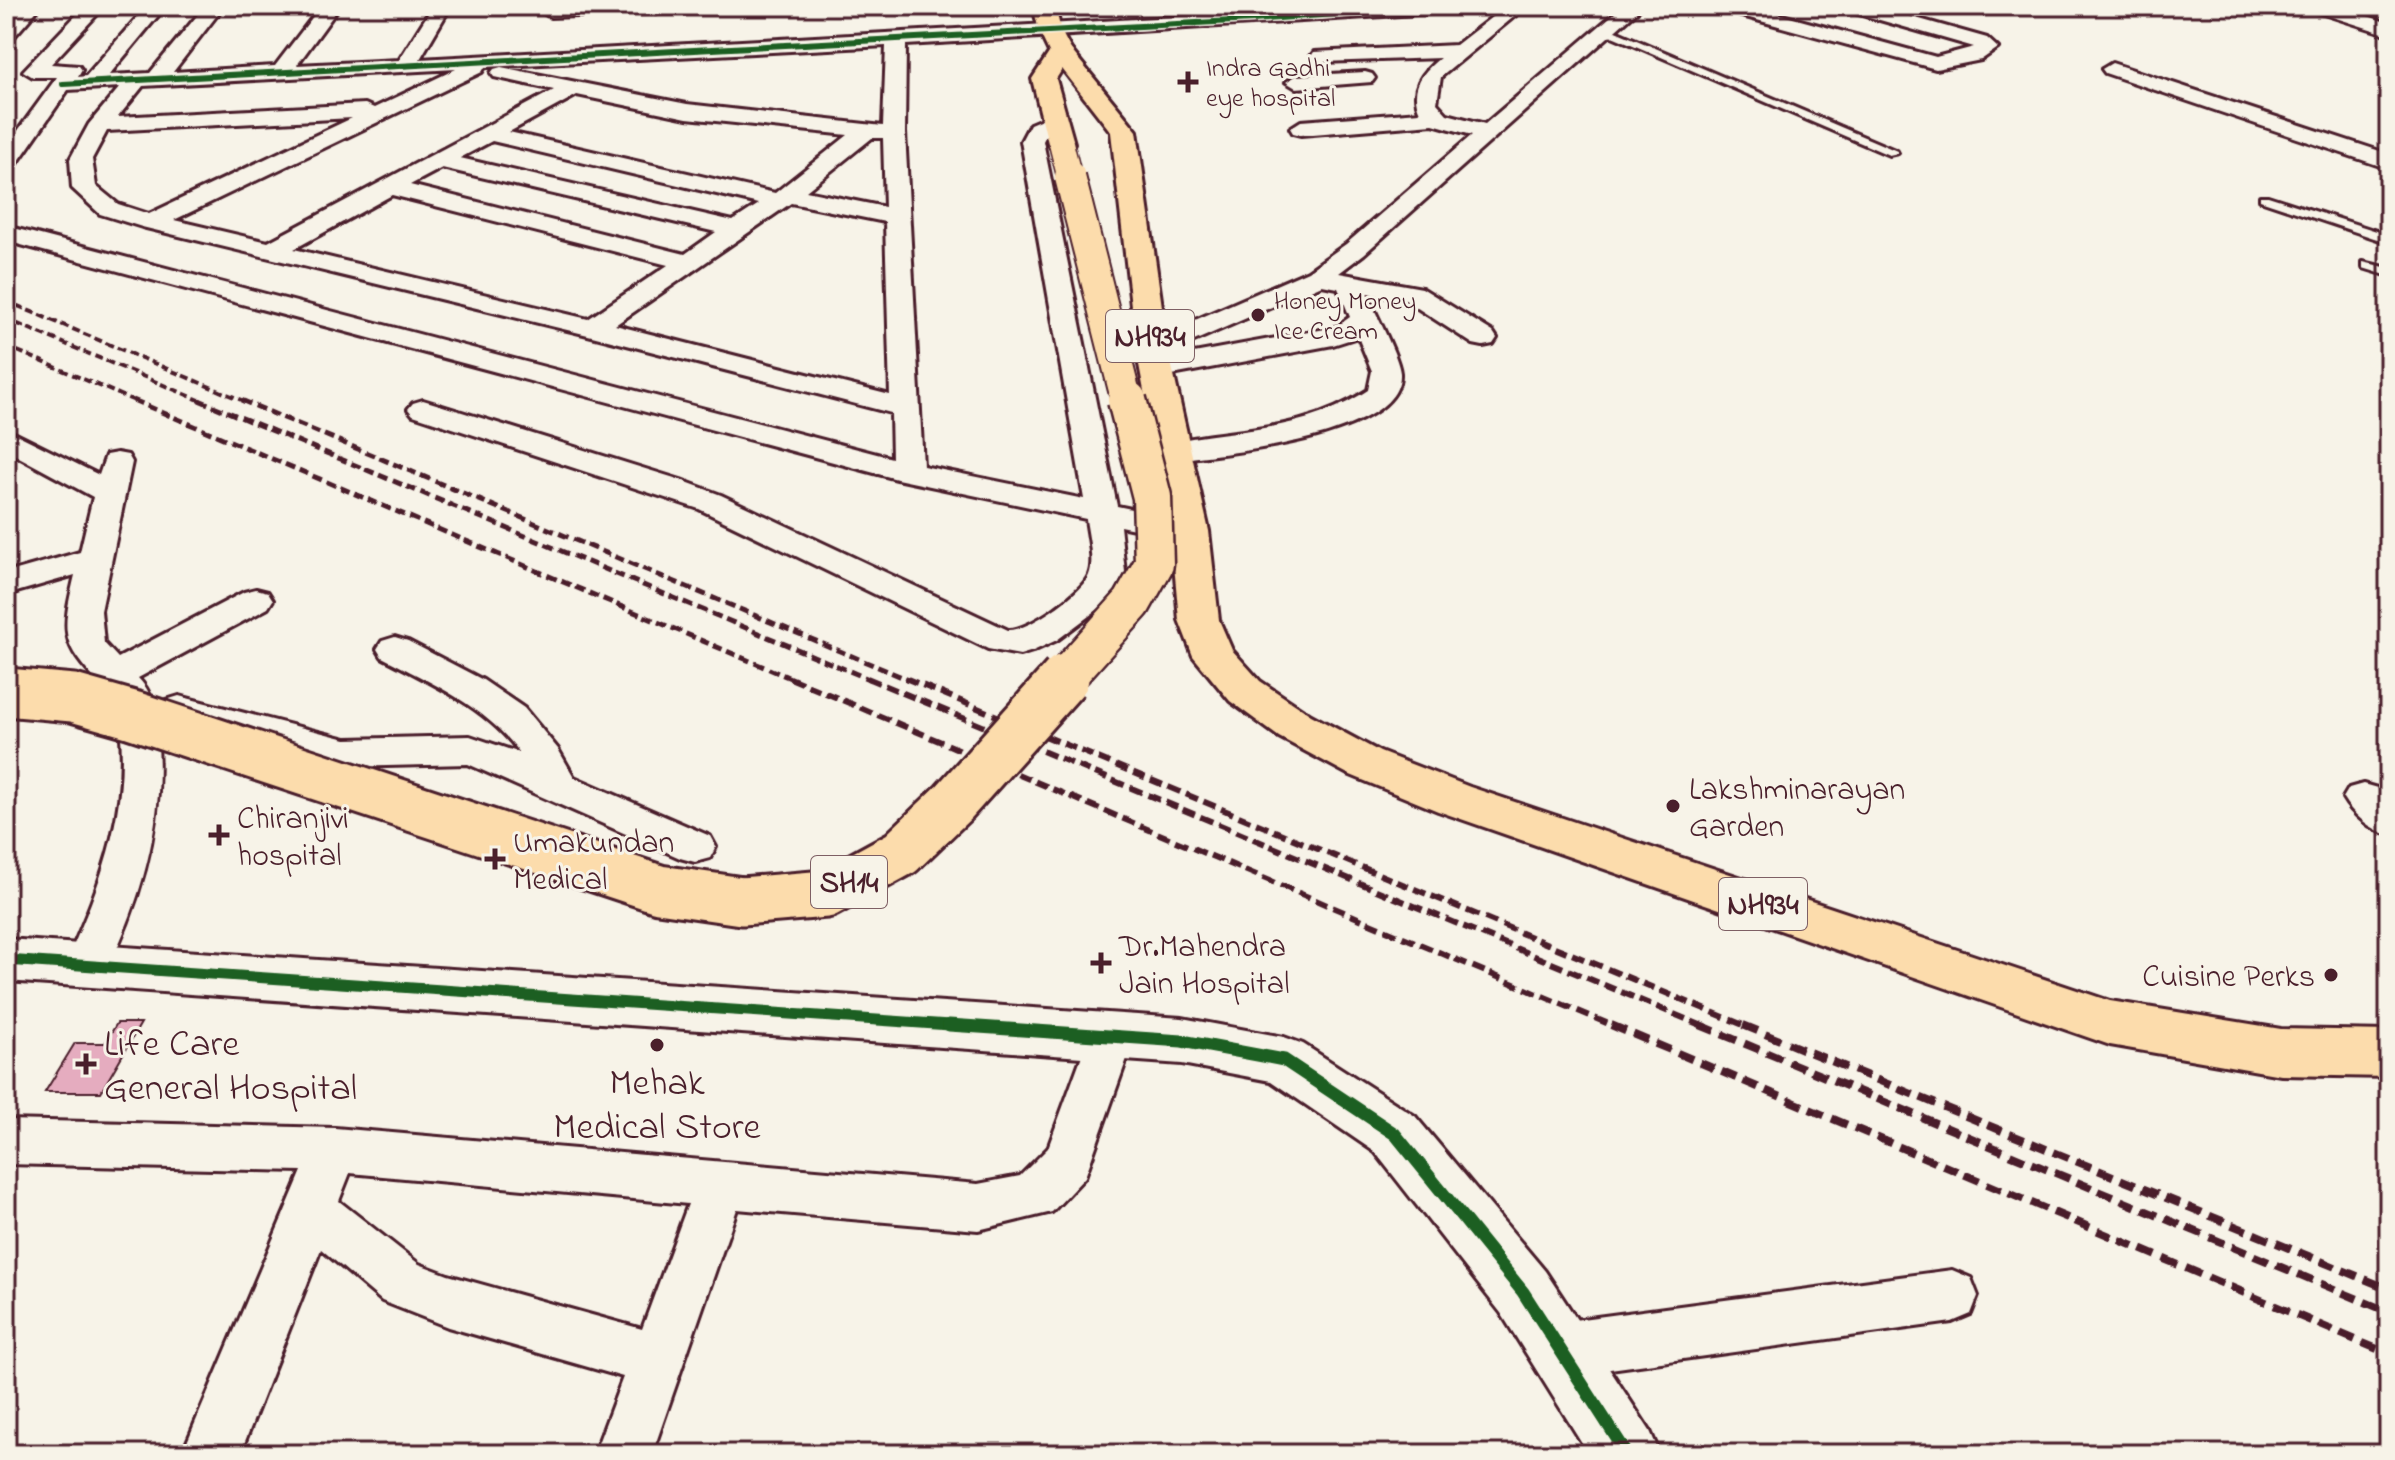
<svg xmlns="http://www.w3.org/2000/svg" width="2395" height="1460" viewBox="0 0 2395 1460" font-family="'Indie Flower',sans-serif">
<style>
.building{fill:#e5acbf;stroke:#4a1f2b;stroke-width:2}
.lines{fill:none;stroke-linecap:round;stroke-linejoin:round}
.service-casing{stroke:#4a1f2b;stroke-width:6}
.minor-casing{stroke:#4a1f2b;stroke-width:6}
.tertiary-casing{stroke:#4a1f2b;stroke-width:6}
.primary-casing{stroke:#4a1f2b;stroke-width:6}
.trunk-casing{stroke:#4a1f2b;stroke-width:6}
.service{fill:#f7f3e8;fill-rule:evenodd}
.minor{fill:#f7f3e8;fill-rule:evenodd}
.tertiary{fill:#f7f3e8;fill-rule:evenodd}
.primary{fill:#fcdcac;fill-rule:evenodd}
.trunk{fill:#fcdcac;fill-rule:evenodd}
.rail-far3{stroke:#4a1f2b;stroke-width:4;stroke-dasharray:8 4;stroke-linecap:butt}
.rail-far2{stroke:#4a1f2b;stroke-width:5;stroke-dasharray:10 5;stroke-linecap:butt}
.rail-far1{stroke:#4a1f2b;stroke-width:6;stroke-dasharray:13 6;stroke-linecap:butt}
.rail{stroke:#4a1f2b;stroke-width:8;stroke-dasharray:16 8;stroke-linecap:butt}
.primary-bridge-far3-casing{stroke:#4a1f2b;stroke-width:27;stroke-linecap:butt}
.primary-bridge-far2-casing{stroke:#4a1f2b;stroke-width:34;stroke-linecap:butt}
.primary-bridge-far1-casing{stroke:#4a1f2b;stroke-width:43;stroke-linecap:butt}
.primary-bridge-casing{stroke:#4a1f2b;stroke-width:53;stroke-linecap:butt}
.primary-bridge-far3{stroke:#fcdcac;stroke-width:24}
.primary-bridge-far2{stroke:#fcdcac;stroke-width:30}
.primary-bridge-far1{stroke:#fcdcac;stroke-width:38}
.primary-bridge{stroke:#fcdcac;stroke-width:47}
.cycleway-far2-casing{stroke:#f7f3e8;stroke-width:9}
.cycleway-far1-casing{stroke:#f7f3e8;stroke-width:16}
.cycleway-casing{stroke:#f7f3e8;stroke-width:18}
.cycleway-far2{stroke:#1b5e20;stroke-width:6}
.cycleway-far1{stroke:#1b5e20;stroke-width:11}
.cycleway{stroke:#1b5e20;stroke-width:13}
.poi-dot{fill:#4a1f2b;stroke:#f7f3e8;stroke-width:3}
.labels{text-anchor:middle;stroke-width:6;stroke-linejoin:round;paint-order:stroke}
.far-poi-label{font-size:26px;fill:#4a1f2b;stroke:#f7f3e8;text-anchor:start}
.shield{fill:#f7f3e8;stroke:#7e5f64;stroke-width:2}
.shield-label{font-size:30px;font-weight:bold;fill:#4a1f2b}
.poi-label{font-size:32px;fill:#4a1f2b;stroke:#f7f3e8;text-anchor:start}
.near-poi-label{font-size:38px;fill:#4a1f2b;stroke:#f7f3e8;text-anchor:start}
</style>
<rect width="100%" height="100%" fill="#f7f3e8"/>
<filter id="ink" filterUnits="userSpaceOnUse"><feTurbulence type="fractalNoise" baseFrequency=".0125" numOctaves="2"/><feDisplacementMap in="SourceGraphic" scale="16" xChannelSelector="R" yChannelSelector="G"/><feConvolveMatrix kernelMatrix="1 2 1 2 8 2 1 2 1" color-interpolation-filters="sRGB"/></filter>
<g filter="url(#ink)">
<path class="building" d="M117 1023H141L101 1092H45L75 1043H105Z"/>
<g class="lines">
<g class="service-casing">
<g id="service">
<path d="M1606 27 1897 151 1898 153 1889 155 1603 32Z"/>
<path d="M2260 196H2268L2389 235V243L2260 200Z"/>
<path d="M2363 262 2389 268V276L2363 268Z"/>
</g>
</g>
<g class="minor-casing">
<g id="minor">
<path d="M22 6H41L13 38 6 40V22Z"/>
<path d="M85 6H105L51 64 79 66 82 70 78 77 86 76 147 6H166L109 75 150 73 205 6H224L173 72 275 66 321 6H340L297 65 399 60 433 6H451L420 59 1369 6H1459L1450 12 906 45 905 132 923 466 1084 499 1021 141 1030 124 1056 113 1067 120 1047 133 1043 141 1117 506 1194 522 1198 529 1194 536 1182 539 1120 526 1125 572 1109 601 1057 640 1033 651 1020 655 988 649 699 509 413 415 408 409 413 403 423 400 433 403 681 480 721 495 1008 630C1027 632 1082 593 1089 575 1095 561 1088 535 1086 519L897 479 6 241V226L892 458 891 413 588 335 142 227 100 214 72 188 70 159 89 124 120 87 68 90 14 168 6 170V147L57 77H33L23 71ZM886 46 883 126 687 104 501 67 494 69 491 73 494 77 554 90 268 242 174 220 482 72 485 67ZM456 69 374 108 365 104 118 117 143 86ZM577 95 687 118 848 135 775 193 509 132ZM352 118 149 214 118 204 96 186 92 159 107 131ZM872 138H883L885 207 806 191ZM492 141 759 204 733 221 460 158ZM442 168 716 232 685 254 410 185ZM392 195 668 265 588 319 294 249ZM791 203 885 222 890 395 615 325Z"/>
<path d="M547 6H701L692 12 550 17 540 11Z"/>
<path d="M1506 6H1527L1441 77 1437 103 1447 114 1485 124 1623 6H1643L1364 254 1339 273 1422 288 1493 332 1497 338 1493 344 1483 346 1473 344 1405 300 1367 293C1374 311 1399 357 1400 373 1403 439 1221 454 1173 460L1162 458 1158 451 1162 444C1238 426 1297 436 1368 390L1372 371 1358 337 1333 345 1156 378 1146 375 1142 369 1146 363 1156 360 1336 327 1350 317 1338 288 1322 285 1162 355 1152 357 1142 355 1138 349 1142 343 1308 271 1346 244 1472 135 1433 124 1301 135 1293 133 1290 128 1301 121 1420 112C1409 89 1422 72 1440 58L1321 62 1314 60 1311 56 1314 52 1456 45Z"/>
<path d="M1718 6H1749L1936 57 1974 47 1845 10 1843 6H1873L1987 38 1998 48 1981 60 1936 69 1720 10Z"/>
<path d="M2309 6H2337L2389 23V35L2311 10Z"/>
<path d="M2112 63 2389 154V169L2105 73 2102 69Z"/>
<path d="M1365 72 1372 74 1375 78 1372 82 1296 88 1286 82 1296 76Z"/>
<path d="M6 429 99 475 106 455 117 453 128 455 132 462 101 611 104 643 118 658 244 592 256 589 268 592 273 600 268 608 138 678C155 695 154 712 157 734 166 820 141 902 103 978L87 983 71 978 65 965C102 882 136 796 116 703 114 695 107 691 101 685 59 643 62 631 75 575L6 595V573L80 552 93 497 6 450Z"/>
<path d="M395 637 408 641 483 680 524 708 558 749 574 777 710 836 716 847 710 858 695 862 680 858 468 764 346 767 166 718 160 709 166 700 179 696 346 739 470 736 520 753C487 707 431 683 382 657L377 649 382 641Z"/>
<path d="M2363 784 2377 788 2389 798V835C2370 829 2353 815 2343 798L2349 788Z"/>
<path d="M1112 1017 1128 1022 1135 1036 1085 1177 1052 1212 978 1230 737 1209 652 1454H594L623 1377 448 1327 382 1301 321 1249 240 1454H182L302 1171 6 1164V1120L335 1128 978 1184 1020 1176 1048 1148 1089 1036 1096 1022ZM350 1173 688 1204 642 1329 448 1275 419 1264 339 1201Z"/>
<path d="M1952 1270 1971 1278 1978 1296 1971 1314 1952 1322 1559 1376 1540 1368 1532 1349 1540 1330 1559 1322Z"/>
</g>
</g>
<g class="tertiary-casing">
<path id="tertiary" d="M6 939 1182 1018 1284 1037 1303 1044 1415 1116 1545 1271 1650 1431 1660 1454H1589L1501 1313 1375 1152 1271 1081 1182 1064 6 981Z"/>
</g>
<g class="primary-casing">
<path id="primary" d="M1061 45 1069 47 1073 52 1056 79 1074 143 1070 149H1052L1048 143 1032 79 1053 47Z"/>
</g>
<g class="trunk-casing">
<path id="trunk" d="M1033 6H1055L1061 31 1071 50 1137 131 1168 349 1209 531 1219 620 1232 650 1260 681 1311 715 1380 752 1470 787 2110 1001 2281 1029 2389 1031V1077L2281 1075 2110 1045 1438 811 1348 774 1279 737 1230 701 1193 656 1179 620 1171 531 1136 349 1111 132 1049 52 1039 31Z"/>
</g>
<use href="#service" class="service"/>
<use href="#minor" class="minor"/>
<use href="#tertiary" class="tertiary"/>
<use href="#primary" class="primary"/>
<use href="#trunk" class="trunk"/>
<g class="rail-far3">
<path d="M6 301 246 402"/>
<path d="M6 319 204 402"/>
<path d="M6 346 137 402"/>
</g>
<g class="rail-far2">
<path d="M133 400 795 680"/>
<path d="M199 400 871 680"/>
<path d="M241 400 909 680"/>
</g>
<g class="rail-far1">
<path d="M790 678 1616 1027"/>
<path d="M867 678 1705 1027"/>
<path d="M905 678 1748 1027"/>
</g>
<g class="rail">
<path d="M1611 1025 2389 1354"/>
<path d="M1700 1025 2389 1312"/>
<path d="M1743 1025 2389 1289"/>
</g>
<g class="primary-bridge-far3-casing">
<path id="primary-bridge-far3" d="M1061 143 1070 179"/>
</g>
<g class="primary-bridge-far2-casing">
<path id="primary-bridge-far2" d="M1070 177 1127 402"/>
</g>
<g class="primary-bridge-far1-casing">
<path id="primary-bridge-far1" d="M1063 680 1132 603 1154 564 1152 497 1127 400"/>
</g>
<g class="primary-bridge-casing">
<path id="primary-bridge" d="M6 692 73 698 133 715 659 889 742 901 826 894 901 853 954 802 1065 678"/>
</g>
<use href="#primary-bridge-far3" class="primary-bridge-far3"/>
<use href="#primary-bridge-far2" class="primary-bridge-far2"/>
<use href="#primary-bridge-far1" class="primary-bridge-far1"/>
<use href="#primary-bridge" class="primary-bridge"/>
<g class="cycleway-far2-casing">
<path id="cycleway-far2" d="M63 84 1252 20 1450 6"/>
</g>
<g class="cycleway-far1-casing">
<path id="cycleway-far1" d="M6 960 979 1027"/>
</g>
<g class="cycleway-casing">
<path id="cycleway" d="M949 1025 1182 1041 1284 1060 1395 1134 1523 1292 1627 1454"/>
</g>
<use href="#cycleway-far2" class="cycleway-far2"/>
<use href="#cycleway-far1" class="cycleway-far1"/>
<use href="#cycleway" class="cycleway"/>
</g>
</g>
<g class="poi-dot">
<path d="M1184 70h8v8h8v8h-8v8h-8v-8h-8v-8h8z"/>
<circle cx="1258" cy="315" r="8"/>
<circle cx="1673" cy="806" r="8"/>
<path d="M215 823h8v8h8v8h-8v8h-8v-8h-8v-8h8z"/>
<path d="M491 847h8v8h8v8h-8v8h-8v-8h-8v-8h8z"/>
<path d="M1097 951h8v8h8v8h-8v8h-8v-8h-8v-8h8z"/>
<circle cx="2331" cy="975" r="8"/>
<circle cx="657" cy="1045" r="8"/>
<path d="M82 1052h8v8h8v8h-8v8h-8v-8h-8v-8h8z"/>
</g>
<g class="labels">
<g class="far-poi-label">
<text x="1206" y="76">Indra Gadhi<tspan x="1206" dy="30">eye hospital</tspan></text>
<text x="1274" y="309">Honey Money<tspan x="1274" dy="30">Ice Cream</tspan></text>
</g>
<g class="shield">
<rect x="1106" y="310" width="88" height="52" rx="6"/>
<rect x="811" y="856" width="76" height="52" rx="6"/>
<rect x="1719" y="878" width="88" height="52" rx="6"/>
</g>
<g class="shield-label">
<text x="1150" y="346">NH934</text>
<text x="849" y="892">SH14</text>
<text x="1763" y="914">NH934</text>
</g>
<g class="poi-label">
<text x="1689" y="799">Lakshminarayan<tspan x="1689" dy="37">Garden</tspan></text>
<text x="237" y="828">Chiranjivi<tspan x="237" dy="37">hospital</tspan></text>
<text x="513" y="852">Umakundan<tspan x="513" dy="37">Medical</tspan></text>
<text x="1119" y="956">Dr.Mahendra<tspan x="1119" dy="37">Jain Hospital</tspan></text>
<text x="2315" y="986" text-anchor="end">Cuisine Perks</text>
</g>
<g class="near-poi-label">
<text x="104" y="1055">Life Care<tspan x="104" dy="44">General Hospital</tspan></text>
<text x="657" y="1094" text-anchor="middle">Mehak<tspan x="657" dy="44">Medical Store</tspan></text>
</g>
</g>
<rect width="2395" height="1460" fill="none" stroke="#f7f3e8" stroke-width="32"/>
<rect x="16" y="16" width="2363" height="1428" fill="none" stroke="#4a1f2b" stroke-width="3" filter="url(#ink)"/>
</svg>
